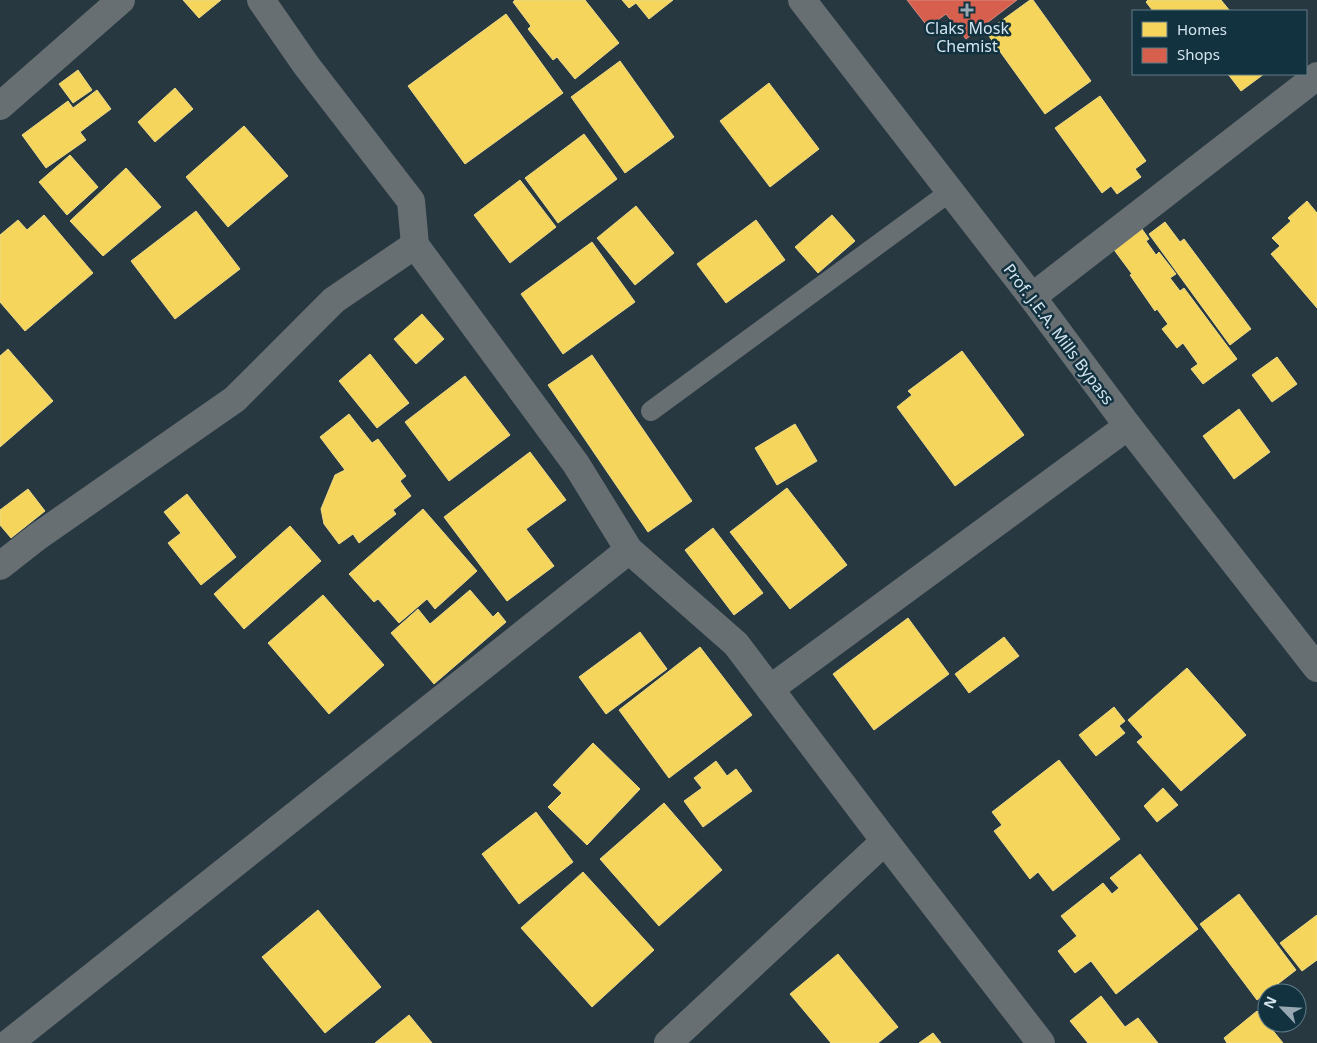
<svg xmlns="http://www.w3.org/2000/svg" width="1317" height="1043" viewBox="0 0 1317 1043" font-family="'Noto Sans',sans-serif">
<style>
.homes{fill:#f6d55c;stroke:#ecda88}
.shops{fill:#d6604d;stroke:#d5887e}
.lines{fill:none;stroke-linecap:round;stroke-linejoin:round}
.service{stroke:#676f73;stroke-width:20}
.minor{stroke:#676f73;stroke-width:28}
.tertiary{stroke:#676f73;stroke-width:28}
.poi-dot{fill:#98a8b2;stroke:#123240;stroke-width:2}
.labels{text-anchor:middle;stroke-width:5;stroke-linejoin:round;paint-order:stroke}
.poi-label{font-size:16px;fill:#d4e5ef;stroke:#123240}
.street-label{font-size:16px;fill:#d4e5ef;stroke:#123240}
</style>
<rect width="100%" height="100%" fill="#283840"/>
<g class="homes">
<path d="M183 0H221L199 18Z"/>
<path d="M515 0H585L619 43 575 79 557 57 553 60 528 29 531 26 513 2Z"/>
<path d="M622 0H673L649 19 636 3 629 8Z"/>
<path d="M1030 0H1033L1091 81 1045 114 986 32Z"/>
<path d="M1148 0H1221L1230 11H1153L1146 2Z"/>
<path d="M506 14 563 93 465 164 408 86Z"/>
<path d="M620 61 674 137 625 173 571 97Z"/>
<path d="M78 70 92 90 73 103 59 84Z"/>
<path d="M1228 74H1264L1241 91Z"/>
<path d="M769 83 819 149 770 187 720 121Z"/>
<path d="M175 88 193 109 155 142 138 122Z"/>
<path d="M97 90 111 109 80 132 86 140 46 168 22 135 68 101 73 108Z"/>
<path d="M1100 96 1146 161 1135 169 1141 177 1117 194 1111 186 1102 193 1055 128Z"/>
<path d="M244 126 288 176 228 227 186 177Z"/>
<path d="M584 134 617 179 558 223 525 178Z"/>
<path d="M70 155 98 187 67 215 39 182Z"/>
<path d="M126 168 161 207 103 256 70 221Z"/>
<path d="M520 180 556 227 510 263 474 215Z"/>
<path d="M1307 201 1317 213V308L1271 254 1280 246 1272 238 1291 221 1288 218Z"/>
<path d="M636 206 674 253 635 285 597 238Z"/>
<path d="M196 211 240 269 175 319 131 261Z"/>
<path d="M44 215 93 273 25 331 0 302V235L18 220 27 230Z"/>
<path d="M832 215 855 241 818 273 795 247Z"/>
<path d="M756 220 785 260 726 303 697 264Z"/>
<path d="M1137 222 1149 239 1146 241 1156 255 1159 252 1176 274 1170 278 1180 291 1184 288 1237 359 1203 384 1191 369 1198 364 1183 343 1177 348 1162 329 1168 324 1157 309 1155 311 1130 275 1132 274 1109 243Z"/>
<path d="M1165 222 1180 242 1184 239 1251 329 1230 345 1149 234Z"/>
<path d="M592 242 635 302 563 354 521 294Z"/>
<path d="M422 314 444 339 416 364 394 339Z"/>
<path d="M8 349 53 401 0 447V356Z"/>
<path d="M962 351 1024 435 955 486 897 407 912 395 908 391Z"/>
<path d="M370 354 409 403 377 428 339 381Z"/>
<path d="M592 355 692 501 648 532 548 385Z"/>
<path d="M1277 357 1297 384 1272 402 1252 375Z"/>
<path d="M465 376 510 435 449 481 405 422Z"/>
<path d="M1239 409 1270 452 1234 479 1203 436Z"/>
<path d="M349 414 372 443 378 439 406 476 400 481 411 496 393 510 396 514 359 543 353 534 339 544 324 524 321 509 335 475 345 470 320 437Z"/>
<path d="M795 424 817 461 777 485 755 448Z"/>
<path d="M530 452 566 500 526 529 554 566 507 601 444 517Z"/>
<path d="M787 488 847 565 790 609 730 532Z"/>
<path d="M28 489 45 511 11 538 0 525V510Z"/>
<path d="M187 494 236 557 201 585 168 543 181 533 164 512Z"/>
<path d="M423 509 477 571 435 609 427 599 399 623 378 599 374 602 349 574Z"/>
<path d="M290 526 321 561 244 629 214 594Z"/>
<path d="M713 528 763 593 734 615 685 550Z"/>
<path d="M470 590 493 617 498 612 506 622 434 684 391 633 418 609 430 624Z"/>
<path d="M323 595 384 665 329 714 268 643Z"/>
<path d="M908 618 949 674 874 730 833 674Z"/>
<path d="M640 632 667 669 606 714 579 677Z"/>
<path d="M1004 637 1019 656 969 693 955 674Z"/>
<path d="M700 647 752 715 669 778 619 710Z"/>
<path d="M1187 668 1246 735 1181 791 1137 742 1143 737 1128 720Z"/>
<path d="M1114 707 1125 721 1119 726 1125 733 1096 756 1079 735Z"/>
<path d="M593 743 640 789 587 845 548 807 562 793 553 785Z"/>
<path d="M1059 760 1120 839 1053 891 1038 872 1030 879 994 831 1002 825 992 812Z"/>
<path d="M716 761 727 776 736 769 752 791 703 827 684 801 702 788 694 778Z"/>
<path d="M1163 788 1178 805 1157 822 1144 806Z"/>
<path d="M664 803 722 870 659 926 600 859Z"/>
<path d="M536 812 573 862 519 904 482 854Z"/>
<path d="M1140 854 1198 929 1116 994 1091 961 1075 973 1058 951 1077 936 1061 916 1103 883 1112 894 1119 888 1110 878Z"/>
<path d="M583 872 654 950 592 1007 521 928Z"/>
<path d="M1239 894 1296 970 1257 1000 1200 924Z"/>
<path d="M318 910 381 987 325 1033 262 957Z"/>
<path d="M1317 915V960L1302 971 1280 943Z"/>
<path d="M838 954 898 1027 878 1043H831L790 994Z"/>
<path d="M1101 996 1125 1027 1138 1018 1158 1043H1088L1070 1021Z"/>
<path d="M1257 1011 1283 1043H1227L1224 1038Z"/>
<path d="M409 1015 432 1043H375Z"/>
<path d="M933 1033 941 1043H919Z"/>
</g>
<path class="shops" d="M907 0H1017L966 39 946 14 928 27Z"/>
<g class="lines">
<path class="service" d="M651 411 951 191"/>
<g class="minor">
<path d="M261 0 306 65 411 201 415 245 576 464 629 550 736 644 885 841 1041 1043"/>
<path d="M0 106 121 0"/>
<path d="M1032 297 1317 76"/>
<path d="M0 566 37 537 235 399 334 300 415 245"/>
<path d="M770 689 1128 426"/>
<path d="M9 1043 629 550"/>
<path d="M668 1043 885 841"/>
</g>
<path class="tertiary" d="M802 0 1032 297 1128 426 1317 668"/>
</g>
<path class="poi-dot" d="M964.5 2.5h5v5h5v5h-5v5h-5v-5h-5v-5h5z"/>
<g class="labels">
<g class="poi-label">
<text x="967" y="34">Claks Mosk<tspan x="967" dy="18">Chemist</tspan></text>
</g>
<g class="street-label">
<text transform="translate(1059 334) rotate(53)" y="6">Prof. J.E.A. Mills Bypass</text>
</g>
</g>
<rect x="1132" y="10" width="175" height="65" fill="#123240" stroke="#607a86"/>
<rect x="1142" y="22" width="25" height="15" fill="#f6d55c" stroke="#607a86"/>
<text x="1177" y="35" font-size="15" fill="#d4e5ef">Homes</text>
<rect x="1142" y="48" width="25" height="15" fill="#d6604d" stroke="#607a86"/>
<text x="1177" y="60" font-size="15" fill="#d4e5ef">Shops</text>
<g transform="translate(1282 1008) rotate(295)"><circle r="24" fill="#123240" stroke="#607a86"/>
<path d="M0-4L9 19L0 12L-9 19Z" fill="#98a8b2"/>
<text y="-8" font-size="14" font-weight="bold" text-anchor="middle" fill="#d4e5ef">N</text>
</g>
</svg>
